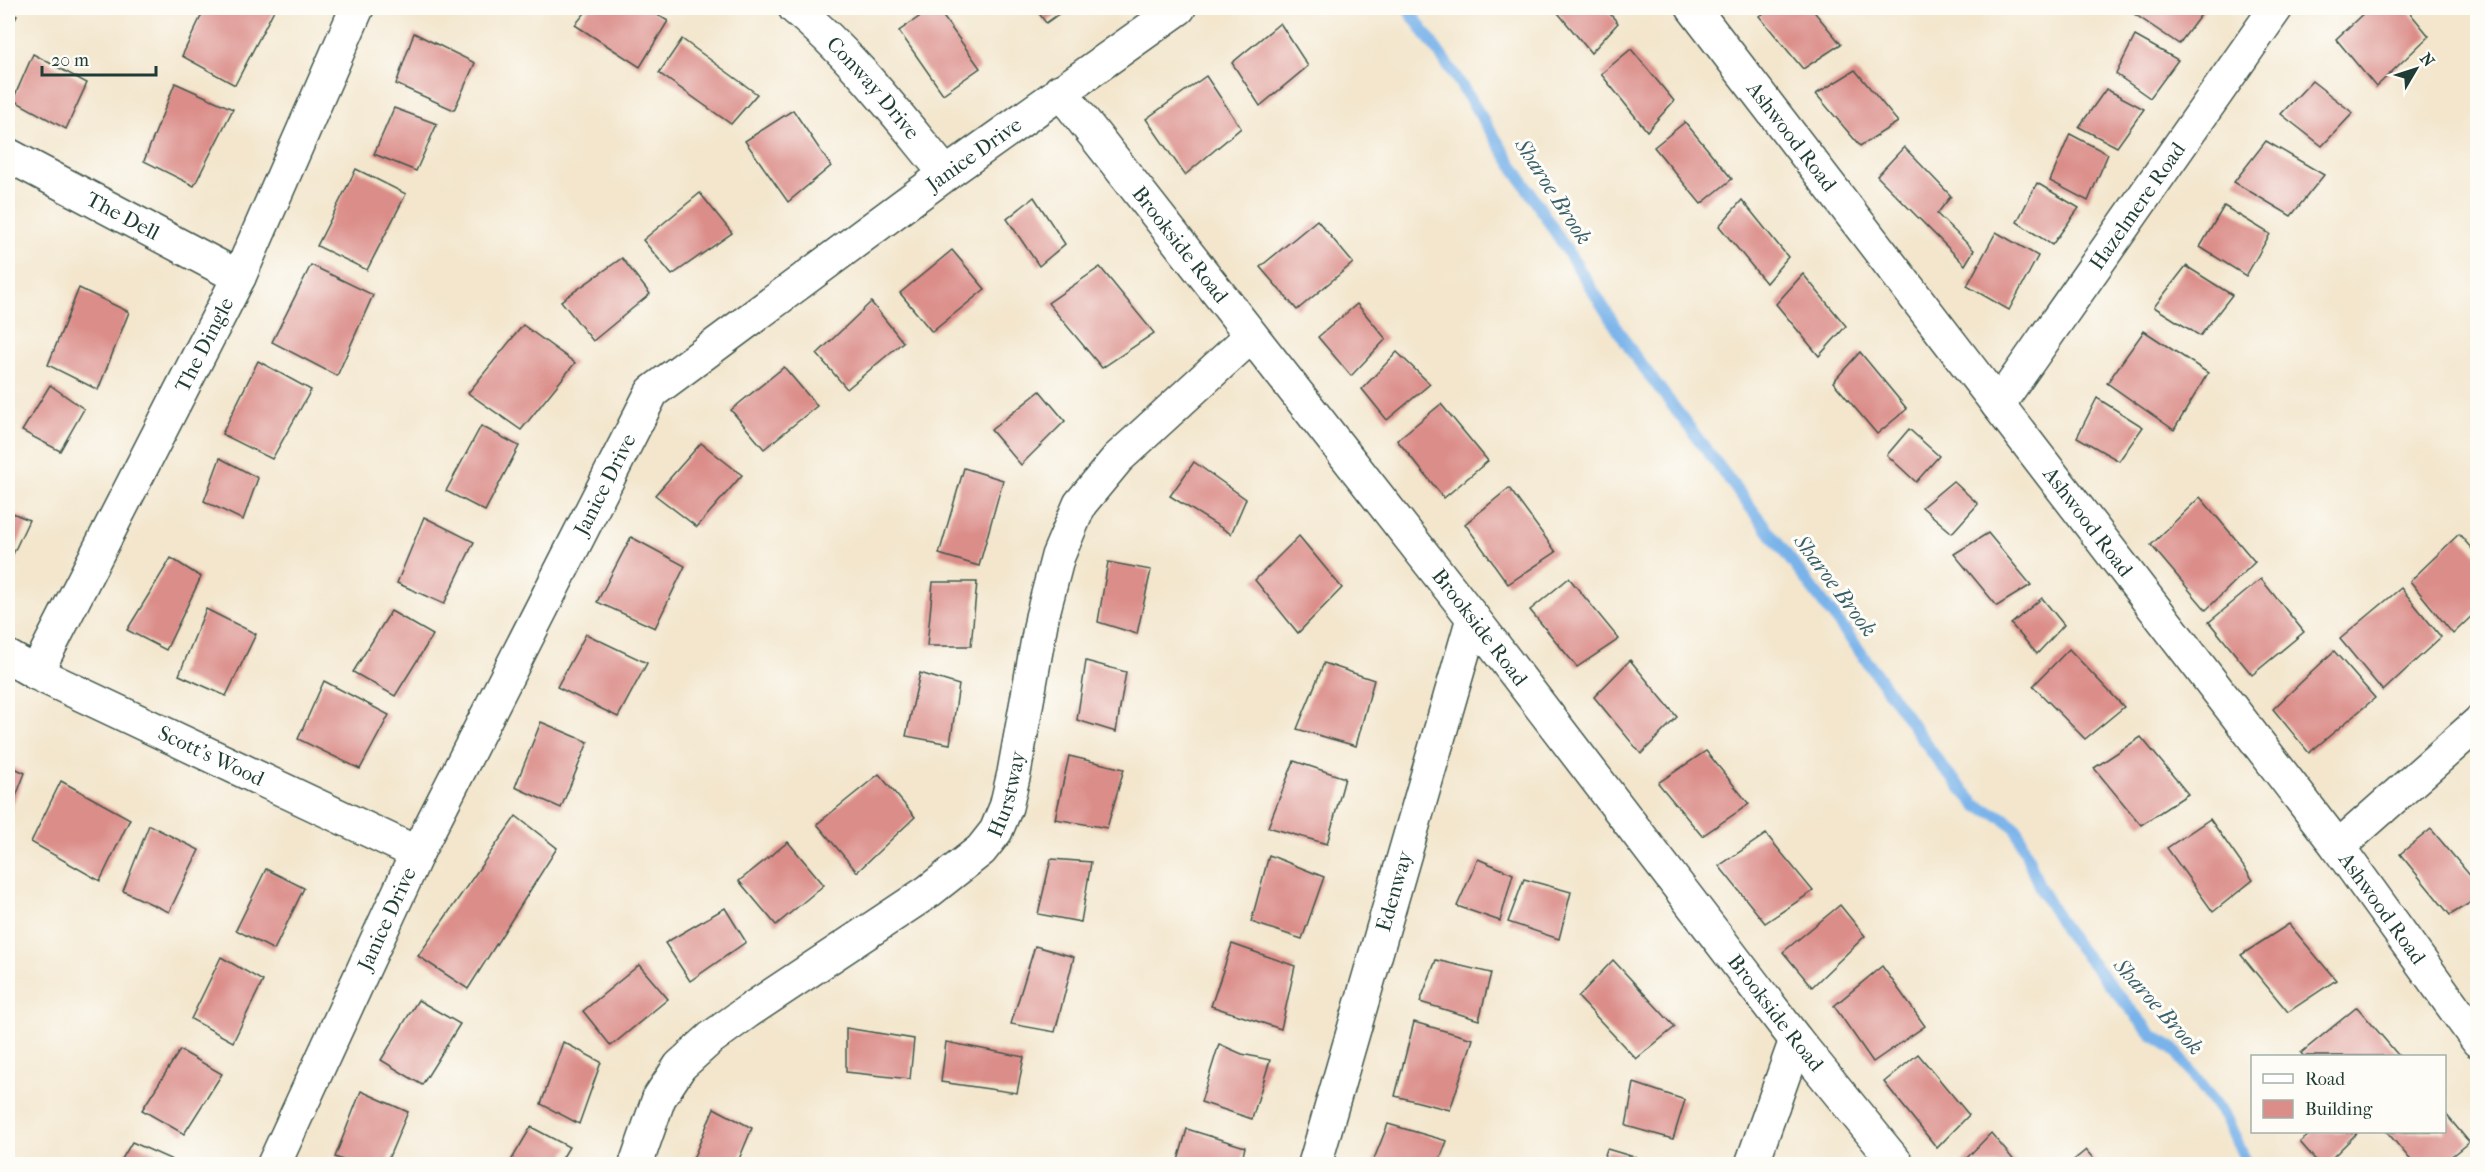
<svg xmlns="http://www.w3.org/2000/svg" width="2485" height="1172" viewBox="0 0 2485 1172" font-family="'IM FELL French Canon',serif">
<style>
.lines{fill:none;stroke-linecap:round;stroke-linejoin:round}
.stream{stroke:#79b3ea;stroke-width:12}
.building{fill:#db8d89}
.street-casing{stroke:#3f564b;stroke-width:36}
.street{stroke:#fff;stroke-width:33}
.labels{text-anchor:middle;stroke-width:6;stroke-linejoin:round;paint-order:stroke}
.street-label{font-size:21px;fill:#1f3d34;stroke:#fdfcf7}
.water-label{font-size:22px;font-style:italic;fill:#3a606b;stroke:#fdfcf7}
</style>
<rect width="100%" height="100%" fill="#fdfcf7"/>
<filter id="ink" filterUnits="userSpaceOnUse"><feTurbulence type="fractalNoise" baseFrequency=".0167" numOctaves="2"/><feDisplacementMap in="SourceGraphic" scale="12" xChannelSelector="R" yChannelSelector="G"/><feConvolveMatrix kernelMatrix="1 2 1 2 8 2 1 2 1" color-interpolation-filters="sRGB"/></filter>
<filter id="wash" filterUnits="userSpaceOnUse"><feTurbulence type="fractalNoise" baseFrequency=".008" numOctaves="4" result="noise"/><feDisplacementMap in="SourceGraphic" scale="24" xChannelSelector="R" yChannelSelector="G"/><feGaussianBlur stdDeviation="1.35" result="paint"/><feColorMatrix in="noise" values="0 0 0 0 0 0 0 0 0 0 0 0 0 0 0 0 0 1.4 0 .05"/><feComposite in="paint" operator="in"/></filter>
<g filter="url(#wash)">
<rect width="100%" height="100%" fill="#f3e6cd"/>
<g class="lines">
<path class="stream" d="M1407 8 1454 74 1634 355 1854 643 1944 769 1977 806 2002 817 2016 828 2040 888 2066 932 2152 1035 2173 1048 2227 1120 2247 1164"/>
</g>
<g id="blocks">
<g class="building">
<path d="M205 8H275L235 85 182 56Z"/>
<path d="M589 8H646L668 21 640 67 575 25Z"/>
<path d="M932 8H937L980 68 943 94 899 31Z"/>
<path d="M1035 8H1067L1046 23Z"/>
<path d="M1554 8H1605L1618 23 1591 53Z"/>
<path d="M1773 8H1811L1841 44 1803 69 1759 16Z"/>
<path d="M2132 8H2206L2179 44 2130 11Z"/>
<path d="M2369 8H2406L2429 36 2376 87 2336 39Z"/>
<path d="M8 11 17 16 8 32Z"/>
<path d="M1280 23 1308 66 1260 106 1232 63Z"/>
<path d="M414 33 475 63 454 110 396 84Z"/>
<path d="M2135 36 2178 60 2150 98 2116 74Z"/>
<path d="M682 39 757 94 731 124 659 73Z"/>
<path d="M1631 49 1674 101 1647 131 1601 74Z"/>
<path d="M33 54 87 83 66 129 13 100Z"/>
<path d="M1855 70 1898 122 1860 146 1816 94Z"/>
<path d="M1206 76 1241 128 1185 175 1146 119Z"/>
<path d="M2312 81 2353 113 2322 146 2281 114Z"/>
<path d="M175 83 233 109 194 186 144 161Z"/>
<path d="M2106 89 2144 109 2117 147 2079 127Z"/>
<path d="M394 108 437 124 416 171 374 154Z"/>
<path d="M793 110 831 166 788 202 745 141Z"/>
<path d="M1685 122 1732 179 1701 204 1654 147Z"/>
<path d="M2070 134 2108 154 2088 201 2050 181Z"/>
<path d="M2266 141 2324 175 2291 216 2234 182Z"/>
<path d="M1904 147 1951 196 1937 214 1974 250 1965 265 1877 176Z"/>
<path d="M356 169 406 194 367 270 317 246Z"/>
<path d="M2037 183 2079 208 2052 245 2017 222Z"/>
<path d="M700 193 732 233 672 275 643 240Z"/>
<path d="M1034 197 1065 244 1039 266 1007 219Z"/>
<path d="M1742 200 1788 257 1766 283 1719 226Z"/>
<path d="M2224 206 2270 234 2246 276 2200 247Z"/>
<path d="M1317 220 1353 263 1297 310 1260 267Z"/>
<path d="M1996 232 2038 256 2009 310 1967 286Z"/>
<path d="M952 250 985 289 932 332 900 293Z"/>
<path d="M622 258 650 294 593 341 561 301Z"/>
<path d="M311 265 373 295 337 376 272 342Z"/>
<path d="M2186 266 2232 295 2200 336 2154 307Z"/>
<path d="M1100 267 1154 333 1102 368 1048 303Z"/>
<path d="M1803 274 1846 326 1819 356 1776 304Z"/>
<path d="M79 288 129 312 98 390 48 365Z"/>
<path d="M871 302 903 342 847 389 817 354Z"/>
<path d="M1357 304 1386 339 1351 376 1318 337Z"/>
<path d="M523 325 575 363 521 430 468 393Z"/>
<path d="M2144 331 2208 373 2174 430 2107 383Z"/>
<path d="M1397 352 1430 384 1387 420 1362 389Z"/>
<path d="M1860 352 1907 409 1877 434 1833 382Z"/>
<path d="M258 361 311 390 272 459 222 434Z"/>
<path d="M784 367 817 406 764 449 731 410Z"/>
<path d="M50 385 84 409 60 451 22 431Z"/>
<path d="M1040 391 1065 421 1021 465 991 430Z"/>
<path d="M2097 398 2143 427 2119 461 2077 437Z"/>
<path d="M1441 404 1488 461 1444 498 1397 440Z"/>
<path d="M481 426 519 446 485 511 446 491Z"/>
<path d="M1909 429 1939 456 1916 482 1887 455Z"/>
<path d="M701 443 742 475 697 527 655 495Z"/>
<path d="M220 458 258 478 243 520 204 501Z"/>
<path d="M1194 462 1246 499 1231 534 1170 496Z"/>
<path d="M964 468 1003 480 979 566 939 554Z"/>
<path d="M1953 481 1978 504 1952 533 1922 507Z"/>
<path d="M1509 488 1556 552 1508 584 1465 524Z"/>
<path d="M2200 497 2255 562 2206 610 2151 545Z"/>
<path d="M8 511 29 520 8 565Z"/>
<path d="M424 517 474 542 444 604 397 583Z"/>
<path d="M1988 533 2031 585 1997 606 1954 554Z"/>
<path d="M2459 534 2478 556V610L2453 634 2410 581Z"/>
<path d="M1299 536 1342 588 1298 633 1255 580Z"/>
<path d="M631 537 685 566 655 628 597 602Z"/>
<path d="M171 558 201 577 166 650 127 630Z"/>
<path d="M1108 562 1151 570 1137 634 1098 622Z"/>
<path d="M1569 578 1619 639 1577 667 1530 610Z"/>
<path d="M2261 579 2304 632 2252 675 2209 622Z"/>
<path d="M933 582H977L971 646H927Z"/>
<path d="M2401 588 2441 637 2383 691 2340 639Z"/>
<path d="M2042 598 2064 625 2037 654 2011 624Z"/>
<path d="M206 609 256 634 226 696 179 675Z"/>
<path d="M391 611 433 635 395 696 353 672Z"/>
<path d="M586 634 647 663 618 717 557 687Z"/>
<path d="M2069 649 2124 707 2085 739 2033 686Z"/>
<path d="M2334 651 2375 698 2309 753 2273 709Z"/>
<path d="M1630 660 1677 717 1641 754 1594 697Z"/>
<path d="M1086 661 1126 672 1116 732 1077 720Z"/>
<path d="M1324 663 1374 680 1356 746 1297 729Z"/>
<path d="M920 673 959 685 950 744 906 736Z"/>
<path d="M324 681 389 715 360 769 298 739Z"/>
<path d="M541 722 588 742 561 808 515 787Z"/>
<path d="M2141 737 2188 794 2141 825 2094 768Z"/>
<path d="M1706 751 1749 804 1702 836 1658 783Z"/>
<path d="M1069 756 1124 769 1107 828 1055 819Z"/>
<path d="M1294 761 1345 778 1327 844 1268 827Z"/>
<path d="M8 765 25 773 8 817Z"/>
<path d="M879 774 915 817 857 872 817 824Z"/>
<path d="M61 781 130 819 100 881 31 842Z"/>
<path d="M516 816 557 848 468 989 418 956Z"/>
<path d="M2210 819 2253 880 2213 912 2167 848Z"/>
<path d="M149 825 199 850 169 912 123 891Z"/>
<path d="M2431 829 2478 885V898L2450 915 2400 854Z"/>
<path d="M1766 834 1813 891 1765 923 1719 866Z"/>
<path d="M788 842 824 885 776 925 739 881Z"/>
<path d="M1269 855 1324 877 1302 939 1251 922Z"/>
<path d="M1051 859 1091 862 1081 922 1038 914Z"/>
<path d="M1478 859 1513 874 1500 921 1457 906Z"/>
<path d="M266 869 304 888 274 950 236 930Z"/>
<path d="M1524 879 1571 892 1559 939 1508 922Z"/>
<path d="M1840 905 1865 936 1812 987 1783 952Z"/>
<path d="M725 908 746 942 690 981 665 943Z"/>
<path d="M2289 924 2336 980 2288 1012 2241 955Z"/>
<path d="M1232 944 1295 966 1281 1029 1211 1006Z"/>
<path d="M1035 946 1074 957 1055 1032 1011 1024Z"/>
<path d="M221 957 263 981 233 1042 191 1019Z"/>
<path d="M1436 960 1491 973 1479 1020 1420 1002Z"/>
<path d="M1613 960 1675 1027 1636 1059 1578 997Z"/>
<path d="M639 965 668 999 611 1046 583 1011Z"/>
<path d="M1882 966 1925 1026 1873 1062 1834 1006Z"/>
<path d="M418 1000 460 1024 422 1085 381 1060Z"/>
<path d="M2357 1007 2399 1056H2303L2301 1053Z"/>
<path d="M1414 1022 1473 1039 1450 1110 1395 1096Z"/>
<path d="M846 1028 914 1039 910 1079 846 1072Z"/>
<path d="M563 1042 601 1062 579 1124 541 1104Z"/>
<path d="M946 1042 1024 1057 1017 1093 941 1082Z"/>
<path d="M1219 1044 1242 1054 1270 1060 1252 1119 1201 1102Z"/>
<path d="M180 1050 222 1074 184 1134 142 1110Z"/>
<path d="M1918 1054 1969 1115 1937 1148 1884 1082Z"/>
<path d="M1634 1083 1685 1100 1673 1139 1626 1126Z"/>
<path d="M361 1091 408 1112 386 1164H352L335 1157Z"/>
<path d="M714 1108 752 1128 737 1164H691Z"/>
<path d="M2444 1112 2469 1142 2442 1164H2414L2387 1132H2444Z"/>
<path d="M1388 1124 1447 1141 1438 1164H1372Z"/>
<path d="M531 1127 569 1147 559 1164H509Z"/>
<path d="M1187 1129 1245 1147 1241 1164H1177Z"/>
<path d="M2313 1132H2358L2326 1164H2319L2300 1142Z"/>
<path d="M1991 1133 2017 1164H1961Z"/>
<path d="M132 1142 177 1162 176 1164H119Z"/>
<path d="M1607 1149 1658 1164H1602Z"/>
<path d="M2086 1150 2098 1164H2069Z"/>
</g>
</g>
</g>
<g filter="url(#ink)">
<use href="#blocks" fill-opacity="0" stroke="#3f564b" stroke-width="1.5"/>
<g class="lines">
<g class="street-casing">
<g id="street">
<path id="s1" d="M795 8C853 56 898 116 946 174"/>
<path id="s2" d="M1693 8 2338 847 2478 1041"/>
<path id="s3" d="M1060 91 1473 618 1796 1040 1897 1164"/>
<path id="s4" d="M8 155 239 277"/>
<path id="s5" d="M1998 405 2276 8"/>
<path id="s6" d="M8 657 36 673 417 853"/>
<path id="s7" d="M36 673 239 277 357 8"/>
<path d="M2338 847 2478 723"/>
<path id="s8" d="M274 1164 417 853 652 392 946 174 1179 8"/>
<path id="s9" d="M636 1164 659 1098 680 1066 711 1038 747 1012 929 891 981 850 996 831 1006 807 1014 773 1042 617 1058 556 1080 504 1118 458 1251 336"/>
<path id="s10" d="M1315 1164 1473 618"/>
<path d="M1752 1164 1796 1040"/>
</g>
</g>
<use href="#street" class="street"/>
</g>
</g>
<g class="labels">
<g class="street-label">
<text dy="7" stroke="none"><textPath href="#s1" startOffset="112">Conway Drive</textPath></text>
<text dy="7" stroke="none"><textPath href="#s2" startOffset="162">Ashwood Road</textPath></text>
<text dy="7" stroke="none"><textPath href="#s8" startOffset="1260">Janice Drive</textPath></text>
<text dy="7" stroke="none"><textPath href="#s5" startOffset="243">Hazelmere Road</textPath></text>
<text dy="7" stroke="none"><textPath href="#s4" startOffset="130">The Dell</textPath></text>
<text dy="7" stroke="none"><textPath href="#s3" startOffset="195">Brookside Road</textPath></text>
<text dy="7" stroke="none"><textPath href="#s7" startOffset="369">The Dingle</textPath></text>
<text dy="7" stroke="none"><textPath href="#s8" startOffset="756">Janice Drive</textPath></text>
<text dy="7" stroke="none"><textPath href="#s2" startOffset="648">Ashwood Road</textPath></text>
<text dy="7" stroke="none"><textPath href="#s3" startOffset="681">Brookside Road</textPath></text>
<text dy="7" stroke="none"><textPath href="#s6" startOffset="226">Scott's Wood</textPath></text>
<text dy="7" stroke="none"><textPath href="#s9" startOffset="542">Hurstway</textPath></text>
<text dy="7" stroke="none"><textPath href="#s10" startOffset="284">Edenway</textPath></text>
<text dy="7" stroke="none"><textPath href="#s2" startOffset="1134">Ashwood Road</textPath></text>
<text dy="7" stroke="none"><textPath href="#s8" startOffset="270">Janice Drive</textPath></text>
<text dy="7" stroke="none"><textPath href="#s3" startOffset="1167">Brookside Road</textPath></text>
</g>
<g class="water-label">
<text transform="translate(1554 191) rotate(57)" y="8">Sharoe Brook</text>
<text transform="translate(1836 585) rotate(53)" y="8">Sharoe Brook</text>
<text transform="translate(2159 1006) rotate(48)" y="8">Sharoe Brook</text>
</g>
</g>
<rect width="2485" height="1172" fill="none" stroke="#fdfcf7" stroke-width="30"/>
<rect x="2251" y="1055" width="195" height="78" fill="#fdfcf7" stroke="#a4b0a9" stroke-width="1.5"/>
<rect x="2263" y="1074" width="30" height="9" fill="#ffffff" stroke="#a4b0a9" stroke-width="1.5"/>
<text x="2305" y="1085" font-size="18" fill="#1f3d34">Road</text>
<rect x="2263" y="1100" width="30" height="18" fill="#db8d89" stroke="#a4b0a9" stroke-width="1.5"/>
<text x="2305" y="1115" font-size="18" fill="#1f3d34">Building</text>
<g transform="translate(2416 69) rotate(51)" stroke="#fdfcf7" stroke-width="4.5" paint-order="stroke">
<path d="M0-4.5L10 22L0 15L-10 22Z" fill="#1f3d34"/>
<text y="-9" font-size="16" font-weight="bold" text-anchor="middle" fill="#1f3d34">N</text>
</g>
<path d="M42 66v9h114v-9" fill="none" stroke="#1f3d34" stroke-width="3"/>
<text x="51" y="66" font-size="18" fill="#1f3d34" stroke="#fdfcf7" stroke-width="4.5" paint-order="stroke">20 m</text>
</svg>
